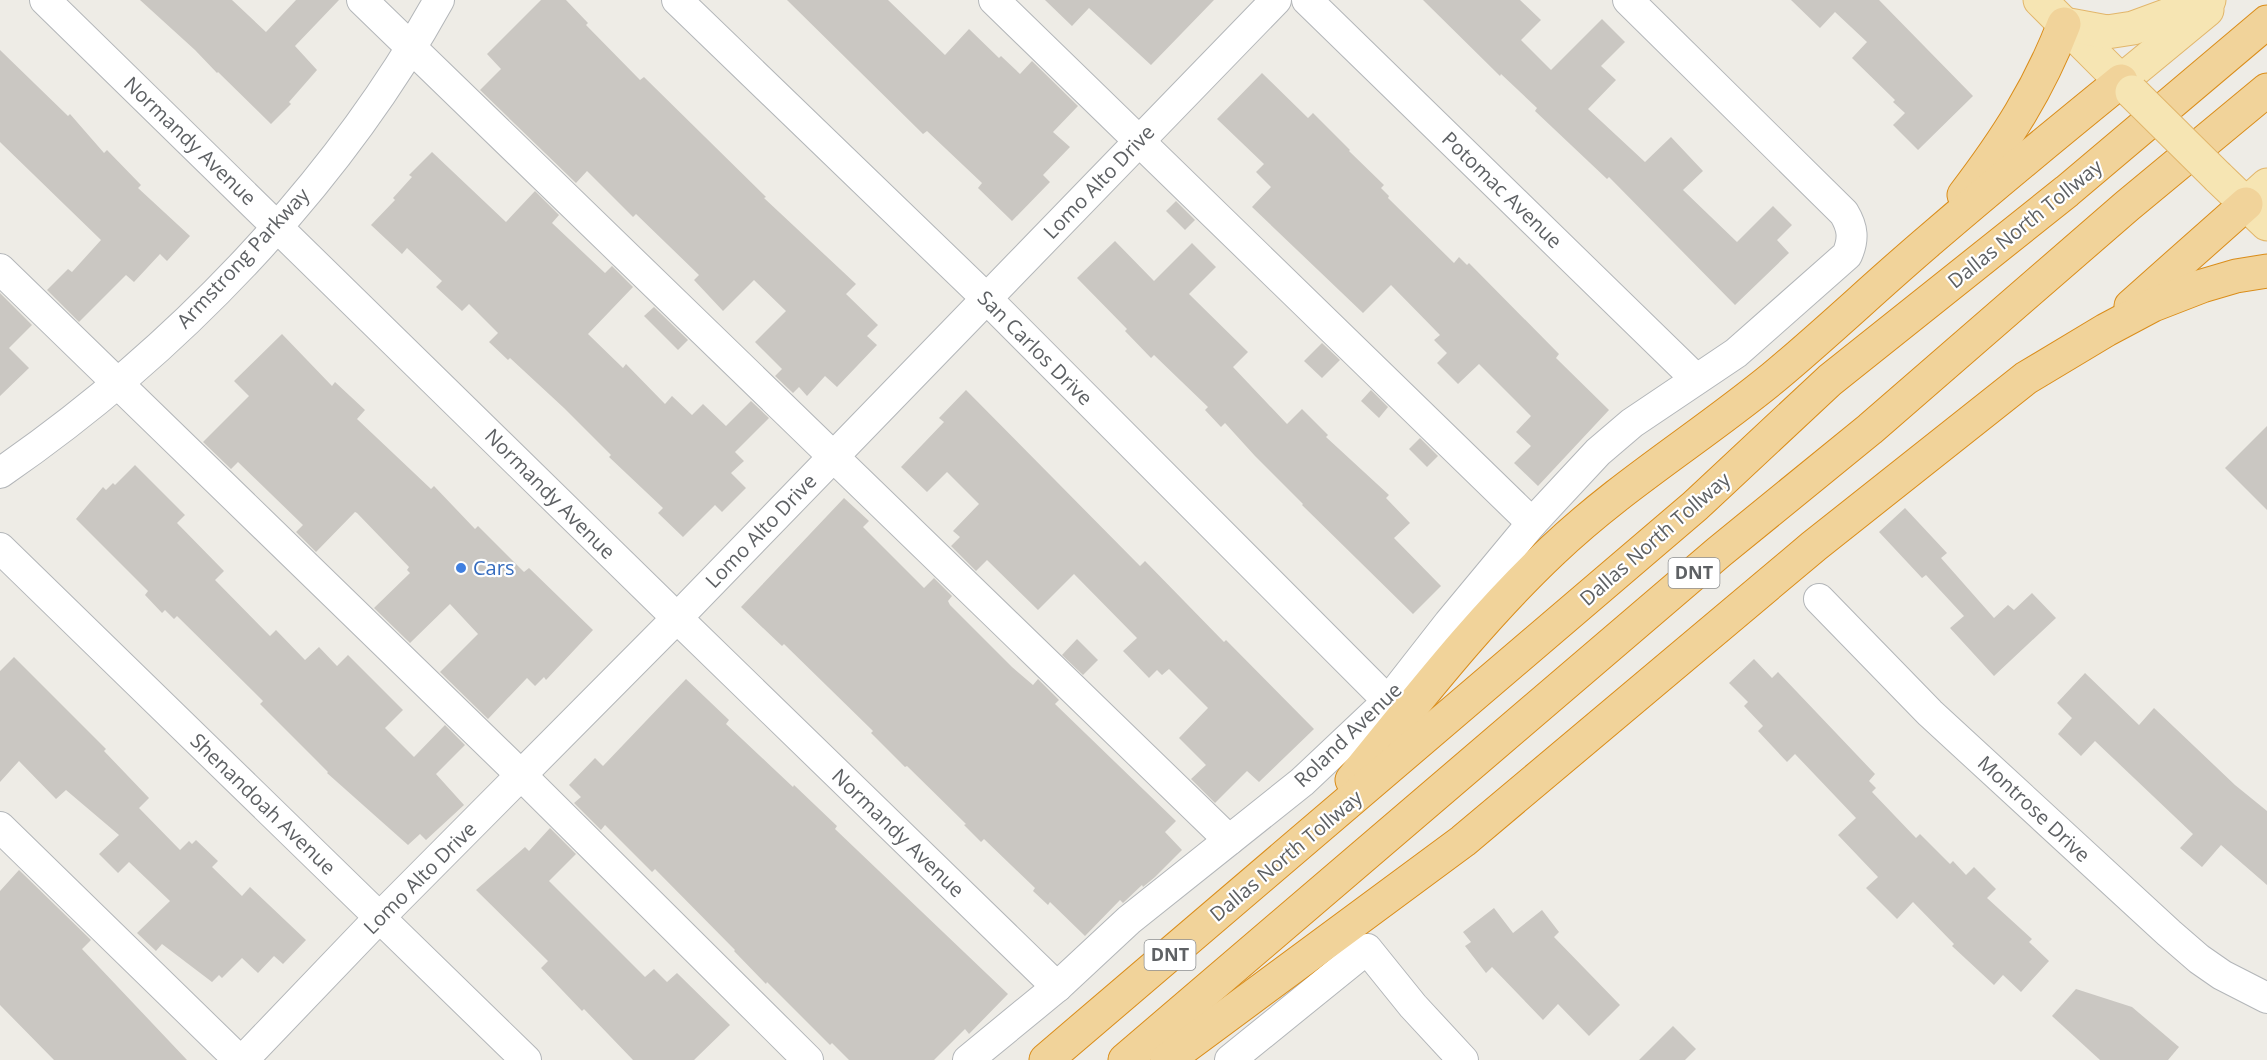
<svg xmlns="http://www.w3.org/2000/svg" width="2267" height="1060" viewBox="0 0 2267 1060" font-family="'Open Sans',sans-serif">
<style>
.building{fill:#cac7c2}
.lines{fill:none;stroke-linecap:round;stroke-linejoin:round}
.minor-casing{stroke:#b3b6b9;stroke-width:32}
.major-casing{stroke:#e2b66b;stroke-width:35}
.highway-casing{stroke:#da8d1a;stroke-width:35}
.minor{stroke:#fff;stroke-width:30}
.major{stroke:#f6e5b3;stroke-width:33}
.highway{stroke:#f1d39a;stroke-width:33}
.major-bridge-casing{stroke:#e2b66b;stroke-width:35;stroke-linecap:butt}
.major-bridge{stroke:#f6e5b3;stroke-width:33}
.shop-dot{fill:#3f7fe0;stroke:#fff;stroke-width:2}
.labels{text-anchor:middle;stroke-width:4.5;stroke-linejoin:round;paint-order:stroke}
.shield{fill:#fff;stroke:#8e9092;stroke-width:1.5}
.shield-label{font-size:18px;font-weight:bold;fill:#5e6164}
.street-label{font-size:20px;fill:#5e6164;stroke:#fff}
.shop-label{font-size:20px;fill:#366cbe;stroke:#fff;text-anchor:start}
</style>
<rect width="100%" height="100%" fill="#eeece6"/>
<g class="building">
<path d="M140 0H232L266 32 296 0H339L295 46 317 70 289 102 291 104 271 124 218 72 217 73 195 50Z"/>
<path d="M541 0H566L588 23 586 25 640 80 644 77 766 197 764 198 856 284 846 294 878 325 867 336 877 345 837 387 825 376 807 396 799 387 793 393 775 376 782 369 755 342 786 311 754 280 723 311 694 280 699 275 636 214 633 217 587 171 576 183 480 90 501 69 487 54Z"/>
<path d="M787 0H888L945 55 969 29 999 58 1001 56 1020 74 1032 61 1078 106 1053 132 1070 147 1043 175 1050 182 1012 221 978 188 982 183 927 131 923 134Z"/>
<path d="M1045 0H1214L1151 65 1089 8 1072 26Z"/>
<path d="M1423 0H1520L1541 20 1521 40 1551 70 1602 19 1625 42 1601 66 1616 80 1588 109 1645 162 1671 137 1703 171 1683 190 1737 242 1773 206 1792 225 1777 240 1789 253 1735 305 1609 177 1607 179 1535 111 1537 108 1501 74 1500 76Z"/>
<path d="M1791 0H1879L1973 96 1918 150 1893 125 1905 113 1893 102 1895 100 1852 58 1867 42 1835 12 1820 28Z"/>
<path d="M0 50 68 116 70 114 104 153 107 150 141 185 138 188 190 236 167 261 160 254 134 282 126 275 79 322 47 290 68 269 72 272 101 240 0 142Z"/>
<path d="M1262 73 1308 118 1313 113 1350 150 1349 151 1384 185 1381 188 1389 196 1388 198 1454 263 1459 257 1467 265 1469 263 1559 354 1556 358 1609 410 1538 486 1514 463 1531 446 1516 432 1531 416 1479 364 1458 384 1437 363 1447 353 1434 340 1440 335 1391 285 1363 313 1252 207 1271 187 1256 172 1264 164 1217 119Z"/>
<path d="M432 152 506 222 535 191 559 215 552 223 605 273 612 266 633 287 588 334 623 368 626 364 665 404 672 396 692 415 703 404 726 426 751 401 769 418 735 452 744 461 731 473 746 488 722 512 715 505 683 537 658 513 663 508 609 457 611 455 564 408 510 358 508 360 489 342 498 333 469 304 462 311 436 287 442 281 407 248 402 254 371 225 395 200 393 198 412 177 409 175Z"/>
<path d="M1176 201 1195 220 1185 230 1166 211Z"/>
<path d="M1115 241 1154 281 1192 243 1216 267 1189 294 1248 352 1233 367 1287 424 1302 409 1328 435 1326 437 1389 495 1386 498 1410 523 1394 538 1441 586 1413 614 1302 505 1303 504 1255 456 1225 423 1221 427 1205 410 1208 407 1154 355 1151 358 1125 331 1127 329 1077 278Z"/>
<path d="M0 293 32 325 9 348 29 368 0 396Z"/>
<path d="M654 307 688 340 678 350 644 316Z"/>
<path d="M282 334 332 386 335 382 365 410 357 419 431 489 434 486 475 529 478 526 524 572 529 568 593 630 546 680 544 677 535 686 527 678 488 719 440 672 478 634 450 604 410 643 374 608 410 573 407 570 409 567 357 513 355 512 316 552 296 532 303 525 238 462 231 469 203 442 249 396 234 381Z"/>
<path d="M1322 343 1340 360 1322 378 1304 361Z"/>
<path d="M966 390 1140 566 1145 561 1224 642 1226 640 1314 729 1259 782 1247 771 1215 803 1191 779 1206 765 1179 738 1208 708 1169 669 1162 675 1157 670 1149 678 1123 651 1137 638 1074 574 1038 610 987 560 976 571 951 546 960 537 953 531 979 504 947 472 927 492 901 467 944 422 939 418Z"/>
<path d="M1371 390 1388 407 1379 418 1361 401Z"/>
<path d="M2267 426V510L2225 468Z"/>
<path d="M1420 438 1438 456 1427 467 1409 449Z"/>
<path d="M135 465 185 515 177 523 224 571 215 580 270 636 276 630 305 660 319 647 337 666 348 655 403 710 385 728 414 757 445 725 465 745 436 774 464 805 426 840 420 834 408 845 327 773 328 772 260 704 263 701 177 616 174 619 165 610 162 613 145 595 148 591 76 519 103 487 106 490 113 483 115 485Z"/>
<path d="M844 498 869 521 863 527 924 588 934 578 952 596 948 601 950 605 1012 667 1033 685 1038 679 1059 700 1055 704 1176 821 1165 832 1182 850 1155 877 1143 887 1142 885 1123 903 1120 900 1085 936 1050 902 1048 905 1033 891 1035 888 984 839 981 842 964 825 966 824 907 766 905 767 871 733 873 731 828 687 784 644 782 646 741 607Z"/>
<path d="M1905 508 1947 553 1941 558 1994 618 2008 605 2014 610 2032 593 2056 618 1994 676 1950 628 1964 616 1926 575 1922 578 1879 532Z"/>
<path d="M1077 639 1098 660 1083 675 1062 655Z"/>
<path d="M14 657 106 749 104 751 149 798 139 808 180 850 189 841 192 844 196 840 218 861 212 867 242 896 250 887 306 940 283 964 274 956 258 973 242 958 222 978 219 975 212 982 162 944 156 951 137 933 170 901 129 862 118 873 99 854 119 835 66 790 56 799 19 761 0 782V671Z"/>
<path d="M1754 659 1772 678 1778 672 1875 774 1869 781 1876 788 1872 792 1916 838 1920 834 1950 864 1953 861 1966 875 1974 867 1996 889 1987 898 2032 939 2029 942 2049 961 2021 992 2003 975 1994 985 1952 946 1954 944 1913 902 1897 919 1866 888 1878 877 1838 835 1856 818 1795 754 1787 762 1758 731 1763 726 1744 706 1748 702 1729 683Z"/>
<path d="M2085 673 2139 725 2154 708 2235 785 2267 811V885L2221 845 2202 867 2180 848 2193 834 2095 741 2081 756 2058 734 2072 718 2057 703Z"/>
<path d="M686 679 729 720 726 724 793 787 794 785 837 826 835 829 1008 994 969 1034 965 1029 934 1060H849L832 1043 830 1045 767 982 766 984 734 951 735 950 655 869 652 872 605 825 601 830 574 803 581 797 569 785 595 758 603 766Z"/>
<path d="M550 828 576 854 549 881 645 977 654 969 667 982 677 973 730 1025 694 1060H633L584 1009 582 1011 541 968 548 961 476 890 525 847 529 851Z"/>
<path d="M19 870 91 940 82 949 187 1060H54L0 1005V891Z"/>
<path d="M1494 908 1513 933 1542 910 1559 932 1554 937 1620 1005 1589 1036 1558 1004 1543 1020 1492 967 1486 973 1465 946 1471 942 1463 932Z"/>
<path d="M2076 989 2132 1007 2179 1047 2168 1060H2100L2052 1016Z"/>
<path d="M1673 1026 1696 1049 1685 1060H1639Z"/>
</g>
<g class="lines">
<g class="minor-casing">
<g id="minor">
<path d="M45 0 677 618 1057 987"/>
<path d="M362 0 1229 840"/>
<path d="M677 0 986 298 1388 701"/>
<path d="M994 0 1532 523"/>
<path d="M1307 0 1696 379"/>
<path d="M0 269 522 776 808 1060"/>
<path d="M0 473C174 353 336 186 439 0"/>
<path d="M0 548 526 1060"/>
<path d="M1819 599 1930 713 2169 933 2199 959 2222 975 2267 998"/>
<path d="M0 827 239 1060"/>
<path d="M243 1060 379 918 677 618 1276 0"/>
<path d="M968 1060 1057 987 1129 920 1302 782 1388 701 1449 623 1532 523 1598 452 1632 423 1736 353 1847 255C1854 239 1853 228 1844 213L1628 0"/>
<path d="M1230 1060 1367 949 1413 1006 1463 1060"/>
</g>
</g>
<g class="major-casing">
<g id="major">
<path d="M2040 0 2132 92"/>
<path d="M2064 24 2107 32 2133 28 2209 0"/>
<path d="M2121 81 2207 10"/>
<path d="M2218 177 2267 224"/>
<path d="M2246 204 2267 185"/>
</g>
</g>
<g class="highway-casing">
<g id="highway">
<path d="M1964 195C2006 140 2039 89 2064 24"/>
<path d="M2131 306 2246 204"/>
<path d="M1352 780C1416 702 1478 621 1552 551 1620 486 1701 437 1774 377 1828 332 1878 284 1931 239 1994 185 2057 133 2121 81"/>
<path d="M1046 1060 1695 506 1830 380 2067 191 2267 22"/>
<path d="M1125 1060 1719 552 1870 429 2127 206 2267 90"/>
<path d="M1167 1060 1463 841 1814 546 2026 378 2106 330 2153 305 2202 286 2236 276 2267 271"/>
</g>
</g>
<use href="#minor" class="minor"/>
<use href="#major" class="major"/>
<use href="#highway" class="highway"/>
<g class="major-bridge-casing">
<path id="major-bridge" d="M2132 92 2218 177"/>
</g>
<use href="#major-bridge" class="major-bridge"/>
</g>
<circle class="shop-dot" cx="461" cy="568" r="6"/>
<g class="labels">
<g class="shield">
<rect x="1668.5" y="558" width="51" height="30" rx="4.5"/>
<rect x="1144.5" y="940" width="51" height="30" rx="4.5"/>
</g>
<g class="shield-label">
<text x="1694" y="579">DNT</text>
<text x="1170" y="961">DNT</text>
</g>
<g class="street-label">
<text transform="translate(190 141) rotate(44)" y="7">Normandy Avenue</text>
<text transform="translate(1099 182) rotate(-46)" y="7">Lomo Alto Drive</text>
<text transform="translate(1502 190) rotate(44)" y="7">Potomac Avenue</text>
<text transform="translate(2025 224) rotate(-39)" y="7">Dallas North Tollway</text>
<text transform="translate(243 258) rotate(-47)" y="7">Armstrong Parkway</text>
<text transform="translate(1035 348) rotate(45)" y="7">San Carlos Drive</text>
<text transform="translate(550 494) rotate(45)" y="7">Normandy Avenue</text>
<text transform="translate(761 531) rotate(-46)" y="7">Lomo Alto Drive</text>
<text transform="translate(1655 539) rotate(-41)" y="7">Dallas North Tollway</text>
<text transform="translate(1348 735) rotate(-44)" y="7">Roland Avenue</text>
<text transform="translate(263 804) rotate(44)" y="7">Shenandoah Avenue</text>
<text transform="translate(2034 809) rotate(43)" y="7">Montrose Drive</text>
<text transform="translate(898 833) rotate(44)" y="7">Normandy Avenue</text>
<text transform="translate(1286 856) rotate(-40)" y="7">Dallas North Tollway</text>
<text transform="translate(420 878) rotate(-45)" y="7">Lomo Alto Drive</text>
</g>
<g class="shop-label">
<text x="473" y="575">Cars</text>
</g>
</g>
</svg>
